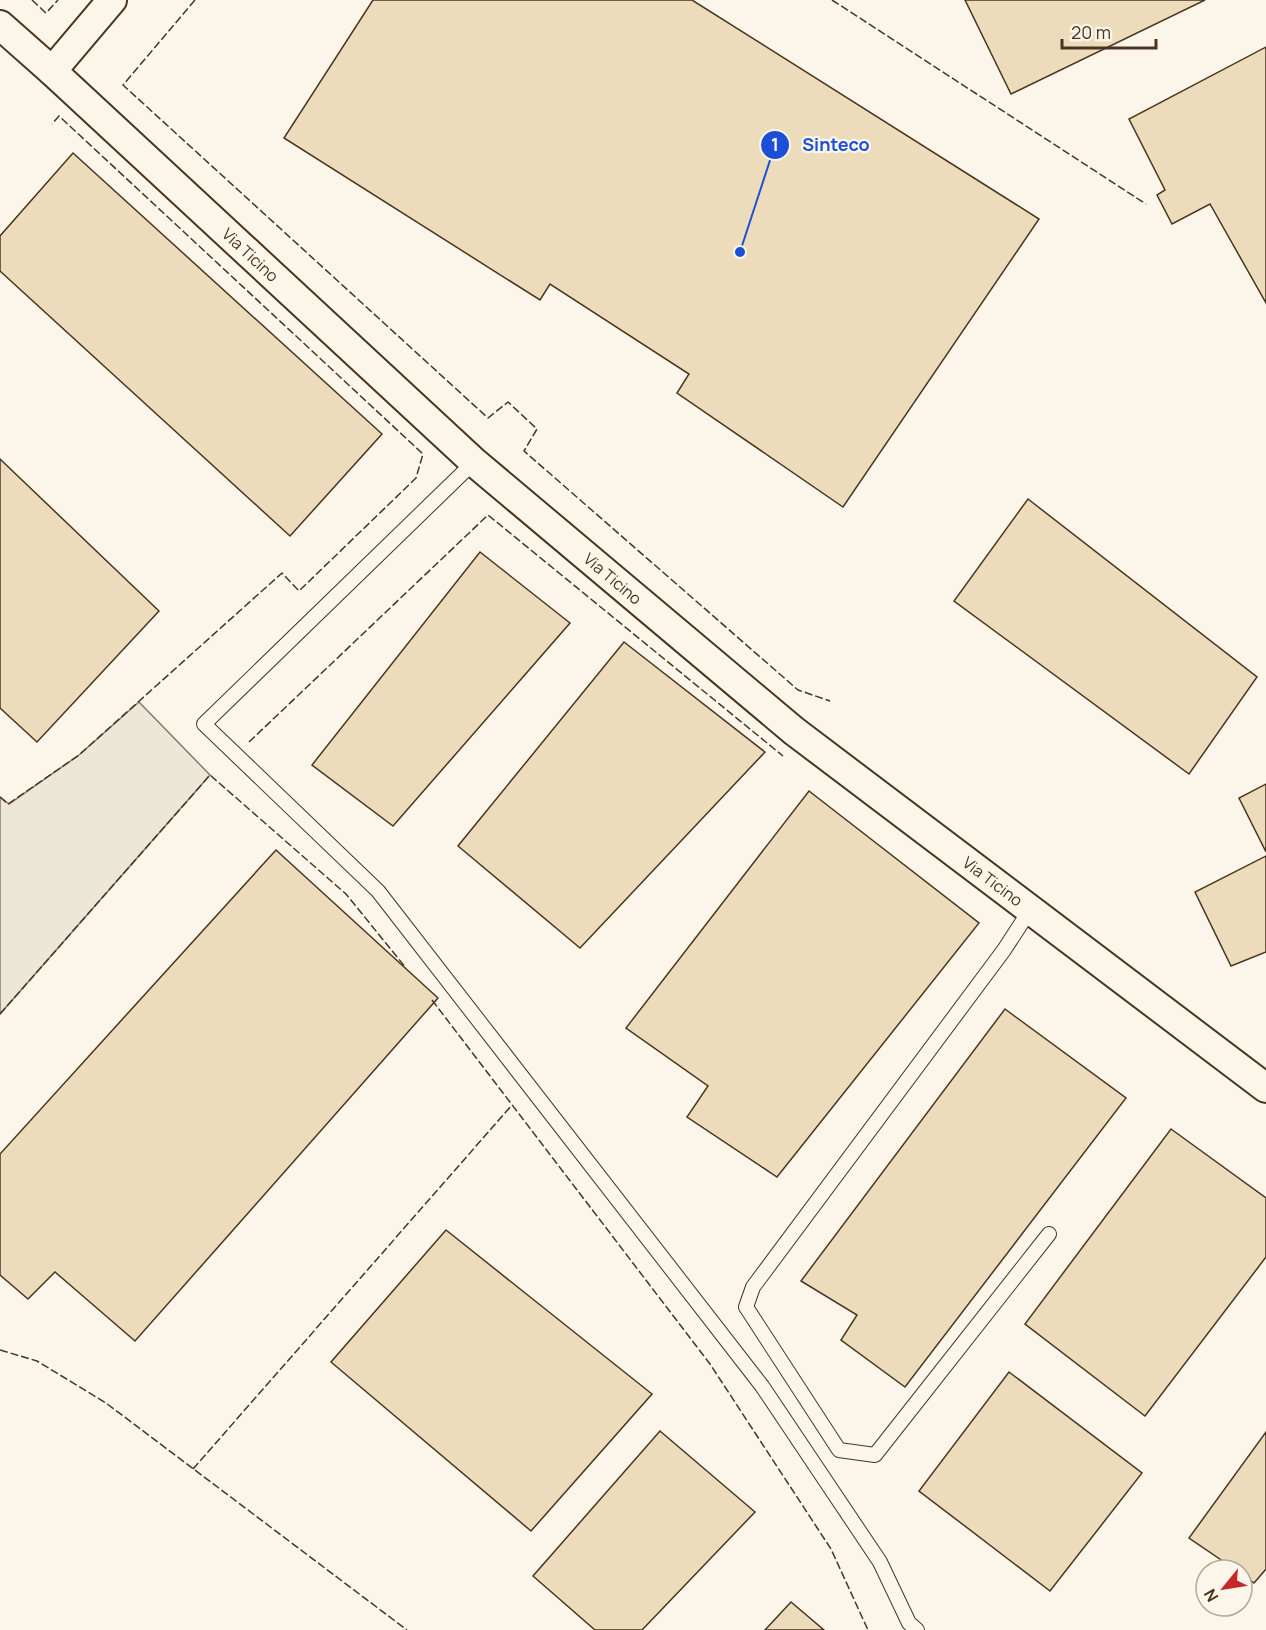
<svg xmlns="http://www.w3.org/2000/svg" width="1266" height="1630" viewBox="0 0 1266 1630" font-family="Manrope,sans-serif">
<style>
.parking{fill:#ede7d9;stroke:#887966;stroke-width:1.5}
.building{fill:#ecdcbc;stroke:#4a3520;stroke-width:1.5}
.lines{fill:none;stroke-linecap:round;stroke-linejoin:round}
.lane-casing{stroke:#4a3520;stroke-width:16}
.street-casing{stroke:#4a3520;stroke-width:32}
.lane{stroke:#fbf6e9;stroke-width:14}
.street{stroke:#fbf6e9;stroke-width:28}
.fence{stroke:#4a3520;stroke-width:1.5;stroke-dasharray:8 3;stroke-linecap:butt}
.labels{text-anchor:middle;stroke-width:4.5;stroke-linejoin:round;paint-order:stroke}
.street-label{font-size:16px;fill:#4a3520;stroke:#fbf6e9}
.leader{fill:none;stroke:#1d4ed8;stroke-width:2}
.callout-dot{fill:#1d4ed8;stroke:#fbf6e9;stroke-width:2}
.mark-label{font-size:18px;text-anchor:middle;font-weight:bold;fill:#fff}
.callout-label{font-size:18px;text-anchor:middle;font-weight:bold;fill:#1d4ed8;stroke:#fbf6e9;stroke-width:4.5;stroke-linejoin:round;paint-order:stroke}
</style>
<rect width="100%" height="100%" fill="#fbf6e9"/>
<path class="parking" d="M139 702 210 775 0 1014V797L9 804 79 755Z"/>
<g class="building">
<path d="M373 0H692L1039 219 843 507 677 393 689 374 550 284 540 300 284 138Z"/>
<path d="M965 0H1205L1011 94Z"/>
<path d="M1266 47V303L1210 204 1172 224 1157 195 1165 190 1129 119Z"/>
<path d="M73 153 382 434 290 536 0 271V236Z"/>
<path d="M0 459 159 611 37 742 0 708Z"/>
<path d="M1028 499 1257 677 1189 774 954 601Z"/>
<path d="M480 552 570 623 393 826 312 765Z"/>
<path d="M624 642 765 752 580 948 458 846Z"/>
<path d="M1266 784V852L1239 798Z"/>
<path d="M809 791 979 923 777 1177 687 1117 708 1086 626 1028Z"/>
<path d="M276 850 438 998 135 1341 55 1272 28 1299 0 1275V1154Z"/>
<path d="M1266 856V952L1231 966 1195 892Z"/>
<path d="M1005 1009 1126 1098 905 1387 841 1340 857 1315 801 1281Z"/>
<path d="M1171 1129 1266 1198V1257L1145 1416 1025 1324Z"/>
<path d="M446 1230 652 1394 531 1531 331 1362Z"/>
<path d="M1009 1372 1142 1473 1050 1591 919 1491Z"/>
<path d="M660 1431 755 1512 642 1630H595L533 1576Z"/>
<path d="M1266 1432V1569L1254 1583 1242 1574V1570H1236L1189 1538Z"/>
<path d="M791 1602 824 1630H765Z"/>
</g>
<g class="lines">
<g class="lane-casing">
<g id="lane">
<path d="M474 462 204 724 378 891 762 1386 880 1562 909 1623 917 1630"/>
<path d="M1030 910 1004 950 753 1287 746 1307 839 1450 875 1455 1049 1234"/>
</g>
</g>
<g class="street-casing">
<g id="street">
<path id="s1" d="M0 25 52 71 474 462 794 731 1266 1088"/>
<path d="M52 71 112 0"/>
</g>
</g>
<use href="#lane" class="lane"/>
<use href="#street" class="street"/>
<g class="fence">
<path d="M32 0 46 13 58 0"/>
<path d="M195 0 123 85 488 418 508 402 537 429 524 451 798 690 830 701"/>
<path d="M832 0 1146 204"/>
<path d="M249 742 488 515 783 756"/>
<path d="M0 797 8 804 79 755 282 573 299 591 416 478 423 454 59 116 52 124"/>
<path d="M432 1000 710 1364 831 1549 868 1630"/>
<path d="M0 1014 210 775 346 894 406 968"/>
<path d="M0 1350 37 1361 106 1403 407 1630"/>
<path d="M193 1469 512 1105"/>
</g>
</g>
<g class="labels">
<g class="street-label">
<text dy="6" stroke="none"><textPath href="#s1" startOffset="340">Via Ticino</textPath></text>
<text dy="6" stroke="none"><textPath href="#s1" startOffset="826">Via Ticino</textPath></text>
<text dy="6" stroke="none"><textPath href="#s1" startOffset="1312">Via Ticino</textPath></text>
</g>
</g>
<path class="leader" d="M740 252L775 145"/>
<g class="callout-dot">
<circle cx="740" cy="252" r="6"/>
<circle cx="775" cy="145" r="15"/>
</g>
<g class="mark-label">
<text x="775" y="151">1</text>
</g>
<g class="callout-label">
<text x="836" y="151">Sinteco</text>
</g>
<g transform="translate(1224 1588) rotate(240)"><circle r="28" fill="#fbf6e9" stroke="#b4a999" stroke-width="1.5"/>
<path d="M0-4.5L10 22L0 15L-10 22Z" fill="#c62828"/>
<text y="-9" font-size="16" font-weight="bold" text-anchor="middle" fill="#4a3520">N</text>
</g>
<path d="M1062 39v9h94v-9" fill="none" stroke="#4a3520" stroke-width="3"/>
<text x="1071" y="39" font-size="18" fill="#4a3520" stroke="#fbf6e9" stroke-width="4.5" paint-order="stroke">20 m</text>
</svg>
